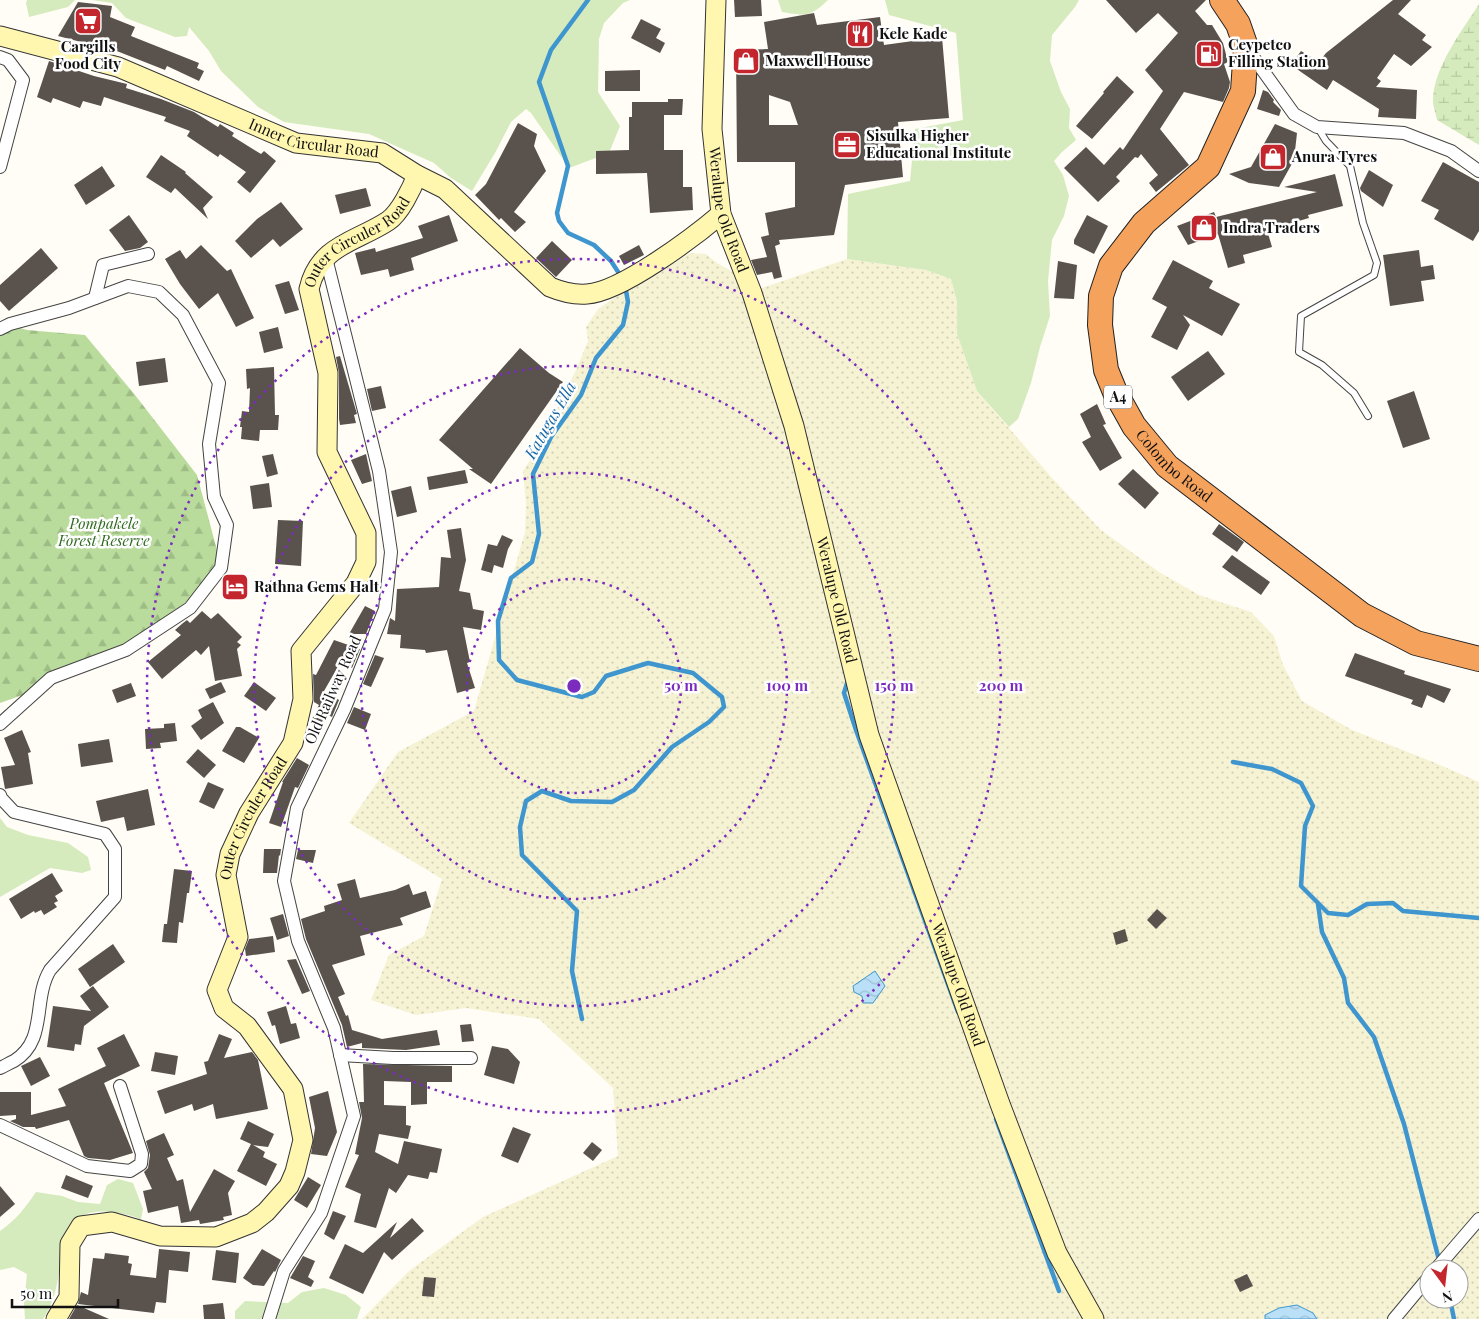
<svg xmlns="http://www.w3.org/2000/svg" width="1479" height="1319" viewBox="0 0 1479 1319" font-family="'Playfair Display',serif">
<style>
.farmland{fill:url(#farmland-dots);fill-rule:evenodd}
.grass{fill:#d5ebbd}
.forest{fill:url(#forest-firs)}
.wetland{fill:url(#wetland-marsh)}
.water{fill:url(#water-waves);stroke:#3f96cf}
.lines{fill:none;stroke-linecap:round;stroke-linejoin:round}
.stream{stroke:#3f96cf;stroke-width:4.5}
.building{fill:#5a524d;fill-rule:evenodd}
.lane-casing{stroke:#444;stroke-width:8}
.street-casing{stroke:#444;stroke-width:14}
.secondary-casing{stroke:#333;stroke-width:21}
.highway-casing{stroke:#222;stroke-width:26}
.lane{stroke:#fff;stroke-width:6}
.street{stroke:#fff;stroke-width:12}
.secondary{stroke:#fff6b0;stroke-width:19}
.highway{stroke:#f5a25d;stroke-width:24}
.ring{fill:none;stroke:#7b2cbf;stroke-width:2.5;stroke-dasharray:2.5 5}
.labels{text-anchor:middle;stroke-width:5;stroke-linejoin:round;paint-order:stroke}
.shield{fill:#fff;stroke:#585858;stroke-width:1}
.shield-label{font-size:14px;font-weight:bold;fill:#111}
.poi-label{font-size:15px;font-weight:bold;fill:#111;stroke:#fff;text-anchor:start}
.street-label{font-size:15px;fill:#111;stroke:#fff}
.park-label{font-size:15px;font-style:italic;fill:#2f6b1f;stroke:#fff}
.water-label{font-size:16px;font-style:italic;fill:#1768a6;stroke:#fff}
.centre{fill:#7b2cbf;stroke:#fff;stroke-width:2.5}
.ring-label{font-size:15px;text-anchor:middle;font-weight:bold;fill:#7b2cbf;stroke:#fff;stroke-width:5;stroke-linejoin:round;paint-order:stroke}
</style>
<defs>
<pattern id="farmland-dots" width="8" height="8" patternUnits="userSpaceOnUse" patternTransform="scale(1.25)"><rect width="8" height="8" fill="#f6f3d4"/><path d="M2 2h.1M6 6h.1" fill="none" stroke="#d2cfb5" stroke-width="1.8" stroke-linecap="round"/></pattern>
<pattern id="forest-firs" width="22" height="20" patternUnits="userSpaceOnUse" patternTransform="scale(1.25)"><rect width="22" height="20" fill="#b9dc9c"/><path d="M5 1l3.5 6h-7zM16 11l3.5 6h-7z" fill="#9ebc85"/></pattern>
<pattern id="wetland-marsh" width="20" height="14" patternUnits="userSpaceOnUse" patternTransform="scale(1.25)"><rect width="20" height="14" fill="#d5ebbd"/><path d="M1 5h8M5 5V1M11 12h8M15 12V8" fill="none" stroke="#b6c8a1"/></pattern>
<pattern id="water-waves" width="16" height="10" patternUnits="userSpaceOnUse" patternTransform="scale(1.25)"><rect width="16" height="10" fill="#b9e0f7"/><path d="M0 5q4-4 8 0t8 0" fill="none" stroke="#9ebfd3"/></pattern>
</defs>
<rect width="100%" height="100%" fill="#fffdf5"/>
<path class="farmland" d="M690 253 706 254 717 263 762 288 847 259 926 270 951 279 957 302V334L977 391 1053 479 1101 530 1159 572 1199 595 1251 612 1274 636 1283 665 1302 701 1352 730 1433 762 1479 782V1319H362L409 1271 483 1217 618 1156 613 1088 539 1019 466 1008 416 1015 371 1000 389 955 424 936 442 879 349 823 398 752 474 711 525 532 526 503 523 471 540 444 576 370 588 341 586 327 598 309 630 287ZM1429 1269H1459V1299H1429Z"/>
<g class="grass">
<path d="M27 0H75L68 7 29 17 26 3Z"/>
<path d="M92 0H630L623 3 604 23 599 39 598 92 620 126 609 153 569 168 531 113 526 109 511 122 495 153 472 191 451 178 434 163 369 134 284 122 258 107 221 71 209 51 189 27 187 36 175 37 126 18 112 3Z"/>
<path d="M778 0H828C810 17 806 16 782 12Z"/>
<path d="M885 0H1079L1075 7 1052 35 1050 61 1061 92 1070 109 1069 128 1076 140 1062 152 1054 161 1063 175 1069 196 1064 216 1052 240 1048 281 1050 316 1040 347 1031 383 1018 419 1009 427 977 391 957 334V302L951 279 926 270 847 259 848 194 910 181 915 129 963 120 956 33 889 15Z"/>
<path d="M0 818 7 827 28 835 68 843 88 857 91 870 82 873 50 868 0 897Z"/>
<path d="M118 1179 133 1183 143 1209 141 1220C131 1214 120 1214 108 1212 82 1209 66 1223 62 1248 60 1256 61 1264 59 1272 57 1288 52 1306 43 1319H25L24 1303 27 1274 14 1267 0 1270V1231C15 1221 26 1207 36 1192L62 1196 78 1202 100 1204 107 1185Z"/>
<path d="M324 1288 346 1295 361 1307 357 1319H235V1311L245 1301 288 1303 302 1292Z"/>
</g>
<path class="forest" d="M0 322 27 330 85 335 135 395 197 475 222 569 167 619 57 683 0 703Z"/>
<path class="wetland" d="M1479 4V145L1437 120C1436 114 1433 107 1433 101 1433 68 1462 31 1479 4Z"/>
<g class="water">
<path d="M875 971 885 986 873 1003H863L862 996 854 992 853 986Z"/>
<path d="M1297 1305 1313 1313 1317 1319H1265V1315L1279 1308Z"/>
</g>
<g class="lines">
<g class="stream">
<path d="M588 0 551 50 539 82 568 166 557 213 559 221 568 233 594 245 611 261 622 278"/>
<path d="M848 680 844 693 856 730 958 1012"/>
<path d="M1233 762 1272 769 1301 783 1313 806 1305 826 1301 886 1328 913 1348 915 1367 904 1393 903 1403 911 1479 918"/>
<path d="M1318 904 1322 932 1344 978 1348 1003 1374 1037 1404 1124 1439 1260"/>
<path d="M582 1019 572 971 577 911 522 855 520 827 526 801 542 791 571 801 612 802 634 790 672 747 709 722 724 707 722 697 693 673 648 663 606 676 594 692 582 697 517 680 499 660 498 621 511 578 532 562 539 534 533 474 551 437 581 395 596 358 623 325 628 302 625 285"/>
<path d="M996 1119 1059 1291"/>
<path d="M1450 1299 1454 1319"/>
</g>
</g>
<g class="building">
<path d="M734 0H761L762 16 735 17Z"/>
<path d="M1106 0H1206L1195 11 1207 25H1212L1223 43 1228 62 1224 64 1230 82 1229 88 1223 102 1184 92 1160 129 1189 165 1156 192 1149 183 1158 175 1141 154 1138 158 1135 157 1116 177 1120 181 1098 202 1064 168 1086 147 1104 165 1120 147 1123 150 1163 91 1145 70 1178 33 1158 13 1136 33Z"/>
<path d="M1393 0H1411L1398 14 1426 35 1422 40 1432 47 1411 66 1394 54 1377 78 1381 81 1376 87 1417 90 1416 119 1378 117 1379 109 1333 80 1327 90 1291 65 1301 51 1319 62 1326 53Z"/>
<path d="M78 2 112 6 110 17 135 27 131 36 199 63 197 68 204 71 199 81 167 66 165 70 104 46V48L58 36Z"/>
<path d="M814 13 817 25 880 17 884 45 942 37 949 118 898 122 903 177 845 185 834 235 779 240 780 244 775 246 782 277 774 279 772 272 757 275 751 260 767 257 761 237 769 235 765 213 795 207V162H737L736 50 768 49 764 22ZM769 95 790 102 798 125H769Z"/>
<path d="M641 19 661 29 656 38 665 43 660 53 631 38Z"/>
<path d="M49 61 94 76 127 84 126 88 161 99 194 112 218 127 220 124 234 133 232 136 261 154 264 151 276 161 250 193 237 182 246 172 220 154 218 157 187 136 190 131 164 121 166 117 104 97 101 106 83 101 80 108 53 98 51 103 37 97Z"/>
<path d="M640 70V91H605V71Z"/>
<path d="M1117 76 1134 92 1092 139 1076 126 1104 93 1103 92Z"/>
<path d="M1263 90 1268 92 1274 100 1273 102 1281 110 1279 116 1257 109Z"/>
<path d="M668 99H683L682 115H664V150H683V187H692L693 210 650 213 647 173 596 174V151L629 150V117H632V102H668Z"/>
<path d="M518 123 537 134 534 146 546 171 514 212 526 222 515 232 501 218 499 220 475 195 486 184Z"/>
<path d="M1275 124 1297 133 1294 160 1279 187 1249 183 1229 174 1251 167Z"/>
<path d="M161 155 186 172 185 173 213 197 203 208 208 219 175 188 171 193 146 177Z"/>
<path d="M1443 162 1479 182V231L1473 241 1434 219 1439 210 1421 201Z"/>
<path d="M102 166 115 186 86 205 74 185Z"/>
<path d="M1369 170 1393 185 1383 207 1361 191 1360 188Z"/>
<path d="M1335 174 1343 206 1308 215 1309 218 1267 230 1272 247 1243 255 1245 263 1228 268 1218 234 1188 245 1177 226 1214 212 1216 217 1317 192 1284 187Z"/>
<path d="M366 188 371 206 340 214 335 195Z"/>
<path d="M281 202 303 229 280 247 273 239 251 258 235 241 257 219Z"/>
<path d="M129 215 148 242 140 248 125 251 109 230Z"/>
<path d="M449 215 458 241 411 258 414 270 390 277 388 269 361 275 355 253 375 248 376 252 423 238 418 226Z"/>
<path d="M1087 215 1108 226 1094 254 1074 244V240Z"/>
<path d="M552 241 572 260 556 277 536 258Z"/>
<path d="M201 245 227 271 231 269 254 318 236 327 218 293 199 309 180 284 165 259 180 250 186 259Z"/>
<path d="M639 245 644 255 624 265 619 256Z"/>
<path d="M41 248 58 268 9 311 0 301V285Z"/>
<path d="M1419 250 1421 267 1433 265 1435 279 1421 281 1424 301 1390 306 1383 255Z"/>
<path d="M1173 260 1213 281 1209 288 1240 304 1222 336 1183 315 1190 325 1177 350 1151 337 1167 307 1152 299Z"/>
<path d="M1058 261 1077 265 1074 299 1054 298Z"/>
<path d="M289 281 299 310 285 314 275 285Z"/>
<path d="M278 327 283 348 264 353 259 332Z"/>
<path d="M520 348 549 373 563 382 491 484 469 469H473L439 440Z"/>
<path d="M1208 351 1225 374 1188 401 1171 377Z"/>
<path d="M340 356 357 414 354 415 356 423 340 425 339 419V373L336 357Z"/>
<path d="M165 358 168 382 139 386 136 362Z"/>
<path d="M274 367 275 415H279L278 430H260L259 441 241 439 242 427H240L242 411 249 412 250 388 247 389 246 369Z"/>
<path d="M381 386 386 408 372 411 367 389Z"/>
<path d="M1414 391 1430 439 1403 448 1387 401Z"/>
<path d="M1097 404 1106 424 1103 425 1122 458 1100 471 1082 442 1091 437 1080 414Z"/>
<path d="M273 454 278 474 267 477 262 456Z"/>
<path d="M366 454 372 481 362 484 351 460Z"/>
<path d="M1133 469 1159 493 1145 509 1118 484Z"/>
<path d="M465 470 468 483 429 490 427 477Z"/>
<path d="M269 483 272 507 253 509 250 486Z"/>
<path d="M411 486 417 512 397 517 391 491Z"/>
<path d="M278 520 303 521 301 566 275 564Z"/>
<path d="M1219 524 1244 542 1237 552 1212 534Z"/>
<path d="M461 528 466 560 459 591 470 593 473 609 484 611 481 630 463 627 470 662 467 663 475 688 457 693 447 650 426 653 425 650 400 648 401 635 387 634 390 618 395 621 397 589 439 587 441 557 451 558 447 530Z"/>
<path d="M502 535 513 540 508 549 503 568 494 565 492 573 481 570 488 544 497 546Z"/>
<path d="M1232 555 1270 582 1261 595 1222 567Z"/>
<path d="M365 606 375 611 366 634H349Z"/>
<path d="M202 611 211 619 218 613 242 637 237 642 241 645 237 649 242 676 215 681 209 646 201 655 196 650 162 679 148 662 181 635 175 630 183 623 187 620 190 623Z"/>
<path d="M334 640 360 649 352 668 340 663 324 691 339 700 332 717 328 715 321 726 311 721 319 705 314 702 313 674 316 675Z"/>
<path d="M1355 653 1405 671 1404 674 1451 689 1444 703 1427 695 1422 708 1411 704 1413 700 1345 676Z"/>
<path d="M375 655 384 658 371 687 363 684Z"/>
<path d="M221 682 226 692 210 699 205 689Z"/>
<path d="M254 682 276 698 266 711 244 696Z"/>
<path d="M131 683 136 696 117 703 112 690Z"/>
<path d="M213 702 224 723 201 740 191 726 202 718 198 710Z"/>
<path d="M354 707 371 714 365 730 347 723Z"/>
<path d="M175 723 177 741 160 743 161 748 146 749 145 729 164 728V724Z"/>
<path d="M236 727H240L259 738 244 763 222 751Z"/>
<path d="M22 730 31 752 28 753 33 784 5 789 1 767 15 765 4 738Z"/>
<path d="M109 739 113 762 81 767 78 744Z"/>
<path d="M198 749 216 765 204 778 186 762Z"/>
<path d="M297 758 309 765 298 788 295 787 281 827 269 823 283 782H282Z"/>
<path d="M208 782 224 789 214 809 199 802Z"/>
<path d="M148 789 155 825 127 831 124 817 101 822 96 801Z"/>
<path d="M264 849H281L280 856 279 855 277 873H263Z"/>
<path d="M298 850H316L313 863 296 859Z"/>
<path d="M174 869 192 871 189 893H187L183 923 179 922 177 943 162 942 164 924H167Z"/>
<path d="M52 873 63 891 55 896 58 901 54 903 57 907 44 915 41 910 35 913 34 911 21 919 9 899Z"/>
<path d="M355 879 360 898 395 890 409 884 413 895 426 891 431 907 400 918 403 925 360 936 365 955 332 965 345 994 338 997 346 1016 348 1015 352 1030 382 1039 437 1030 440 1045 406 1050 362 1048V1043L347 1047 342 1025 306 939 301 919 325 911 324 906 342 900 337 884Z"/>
<path d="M1157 909 1167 918 1156 929 1147 920Z"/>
<path d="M283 914 289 936 277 940 270 918Z"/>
<path d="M1125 929 1128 941 1116 945 1113 933Z"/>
<path d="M273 936 275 952 246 956 245 949 249 939Z"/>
<path d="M113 944 125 962 90 987 78 969Z"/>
<path d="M296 959 310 991 302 994 287 960Z"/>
<path d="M93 986 109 1007 84 1026 81 1045 75 1044 74 1051 47 1047 53 1006 91 1011 80 996Z"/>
<path d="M286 1006 291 1024 296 1023 300 1038 280 1044 275 1025 272 1026 267 1012Z"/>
<path d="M471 1024 474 1041 462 1042 460 1025Z"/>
<path d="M124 1034 140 1066 104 1083 133 1153 110 1160 88 1158 84 1156 69 1120 36 1129 35 1127H23L10 1121 16 1119V1115L0 1116V1092H31V1115L66 1106 58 1089 106 1066 97 1048Z"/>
<path d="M219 1034 232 1039 224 1058 252 1052 258 1060 268 1109 216 1119 213 1104 194 1111 192 1104 165 1114 157 1091 207 1074 204 1062 208 1061Z"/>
<path d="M492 1046 508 1049 520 1062 514 1084 484 1075Z"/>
<path d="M155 1052 178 1056 175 1075 151 1071Z"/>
<path d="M40 1057 50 1076 31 1086 21 1066Z"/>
<path d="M363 1064 452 1066V1082H427V1104L411 1105V1082L384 1081V1105L406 1106V1125L411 1126 408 1139 379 1134 375 1152 398 1164 404 1141 442 1149 437 1173 430 1172 428 1179 408 1175 396 1193 389 1188 376 1228 354 1222 361 1194 345 1187 359 1155 355 1154 362 1118 359 1102H364Z"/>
<path d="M328 1091 337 1132 327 1156 311 1154 315 1128 309 1097Z"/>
<path d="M248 1121 274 1134 268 1147 253 1145 265 1152 263 1157 277 1164 266 1186 237 1171 251 1144 240 1139Z"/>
<path d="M513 1127 531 1134 518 1163 501 1156Z"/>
<path d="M164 1133 174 1155 167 1158 177 1181 183 1179 190 1212 214 1169 235 1181 228 1193 232 1215 223 1217 224 1220 200 1224 199 1220 181 1223 178 1206 148 1213 143 1191 152 1189 144 1172 148 1168 150 1155 146 1141Z"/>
<path d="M592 1142 602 1150 593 1161 583 1153Z"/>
<path d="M66 1175 93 1186 88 1198 61 1188Z"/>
<path d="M308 1177 321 1185 307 1208 294 1200Z"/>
<path d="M0 1186 15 1204 0 1217Z"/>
<path d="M333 1211 346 1216 334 1240 324 1234Z"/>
<path d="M412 1218 424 1231 392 1260 384 1252 363 1294 329 1278 345 1244 363 1253 397 1222 390 1238Z"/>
<path d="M159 1249 190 1252 188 1272 169 1270 166 1303 156 1302 154 1313 78 1304 81 1292 88 1295 93 1258 104 1259 105 1253 129 1256 128 1263 132 1264 130 1275 156 1278Z"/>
<path d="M262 1249 281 1260 275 1272 274 1271 264 1286 253 1285 243 1278Z"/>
<path d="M216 1250 239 1253 236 1283 212 1280Z"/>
<path d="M303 1256 315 1261 308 1277 314 1281 311 1287 290 1278Z"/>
<path d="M1247 1274 1253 1286 1240 1292 1234 1280Z"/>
<path d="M424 1277 436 1278 434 1297 422 1296Z"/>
<path d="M223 1303 225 1319H204L203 1305Z"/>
<path d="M77 1305 109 1319H69Z"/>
</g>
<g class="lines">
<g class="lane-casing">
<path id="lane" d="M1318 128 1326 141 1350 166 1363 223 1377 263 1374 275 1301 316 1299 352 1322 365 1354 393 1368 416"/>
</g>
<g class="street-casing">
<g id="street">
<path d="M1246 47 1294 114 1317 127 1404 133 1451 151 1479 171"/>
<path d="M0 57 8 60 23 80 0 167"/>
<path d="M95 298 103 265 148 254"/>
<path d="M0 329 10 324 69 308 128 286 159 292 183 315 219 383 209 444 214 497 227 525 221 568 190 608 126 650 51 678 0 724"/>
<path d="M0 795 1 798 14 812 105 834 115 849V897L50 970C32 1000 48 1040 14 1061 9 1063 5 1066 0 1068"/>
<path d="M340 1055 393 1058H471"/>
<path d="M0 1125 87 1166 130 1171 141 1164 142 1154 120 1086"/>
<path d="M1436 1269 1479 1219"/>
<path d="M269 1319 284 1271 321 1213 354 1116 334 1028 298 941 284 881 297 808 344 710 385 609 391 552 379 471 326 258"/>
<path d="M1394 1319 1429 1277"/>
</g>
</g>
<g class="secondary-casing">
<g id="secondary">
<path id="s1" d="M716 0 712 129 721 214 752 293 794 426 869 735 1000 1104 1057 1253 1094 1319"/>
<path id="s2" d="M0 36 118 67 296 143 382 153 417 175 445 189 550 287C562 292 574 295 587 294 621 292 694 237 721 214"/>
<path id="s3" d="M56 1319 69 1297 70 1244 81 1226 112 1222 160 1236 216 1237 252 1223 266 1212 289 1186 295 1172 303 1140 293 1089 247 1026 224 1008 217 990 238 937 226 875 230 854 249 813 293 743 303 699 301 651 356 583 366 562V533L327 452 328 373 309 289C319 245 356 242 388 221 400 213 412 188 417 175"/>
</g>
</g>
<g class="highway-casing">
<g id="highway">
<path id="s4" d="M1222 0 1238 24 1246 47 1243 91 1208 167 1144 223 1111 266 1101 296 1100 325 1106 370 1115 392 1134 426 1167 466 1362 615 1416 643 1479 659"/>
</g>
</g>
<use href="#lane" class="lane"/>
<use href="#street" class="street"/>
<use href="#secondary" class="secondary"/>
<use href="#highway" class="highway"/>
</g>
<g class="ring">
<circle cx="574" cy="686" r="107"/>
<circle cx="574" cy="686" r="213"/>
<circle cx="574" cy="686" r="320"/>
<circle cx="574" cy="686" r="427"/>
</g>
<defs>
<g id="supermarket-square" transform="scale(1.4375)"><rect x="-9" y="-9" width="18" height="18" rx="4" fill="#c4262e" stroke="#fff"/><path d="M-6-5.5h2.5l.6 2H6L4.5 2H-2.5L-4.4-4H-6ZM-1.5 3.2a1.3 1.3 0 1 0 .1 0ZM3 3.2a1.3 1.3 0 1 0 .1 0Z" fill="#fff"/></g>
<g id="restaurant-square" transform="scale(1.4375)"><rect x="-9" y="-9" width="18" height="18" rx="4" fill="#c4262e" stroke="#fff"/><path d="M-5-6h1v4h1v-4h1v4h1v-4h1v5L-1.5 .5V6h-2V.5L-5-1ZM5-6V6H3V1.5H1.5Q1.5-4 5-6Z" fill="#fff"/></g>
<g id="fuel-square" transform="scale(1.4375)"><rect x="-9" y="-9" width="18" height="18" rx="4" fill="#c4262e" stroke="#fff"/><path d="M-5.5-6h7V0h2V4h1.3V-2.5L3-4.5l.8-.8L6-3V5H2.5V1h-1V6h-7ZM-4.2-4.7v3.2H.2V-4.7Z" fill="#fff"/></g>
<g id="shop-square" transform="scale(1.4375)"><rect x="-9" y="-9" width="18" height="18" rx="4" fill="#c4262e" stroke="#fff"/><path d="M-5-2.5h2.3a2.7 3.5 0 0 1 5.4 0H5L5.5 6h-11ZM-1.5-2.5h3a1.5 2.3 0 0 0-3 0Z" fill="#fff"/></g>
<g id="office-square" transform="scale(1.4375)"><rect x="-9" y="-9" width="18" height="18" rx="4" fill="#c4262e" stroke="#fff"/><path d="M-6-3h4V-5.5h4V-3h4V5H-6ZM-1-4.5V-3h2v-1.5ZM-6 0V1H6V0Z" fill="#fff"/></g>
<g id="hotel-square" transform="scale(1.4375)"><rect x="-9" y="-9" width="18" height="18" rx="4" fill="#c4262e" stroke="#fff"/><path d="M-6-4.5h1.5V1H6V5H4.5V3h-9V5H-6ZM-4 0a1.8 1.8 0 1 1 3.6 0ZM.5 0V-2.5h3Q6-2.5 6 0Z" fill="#fff"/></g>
</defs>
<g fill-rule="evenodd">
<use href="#supermarket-square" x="88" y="21"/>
<use href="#restaurant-square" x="860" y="34"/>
<use href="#fuel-square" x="1209" y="54"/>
<use href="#shop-square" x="746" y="61"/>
<use href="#office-square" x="847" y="145"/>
<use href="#shop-square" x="1273" y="157"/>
<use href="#shop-square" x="1204" y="228"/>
<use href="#hotel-square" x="235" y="587"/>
</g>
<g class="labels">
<rect class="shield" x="1104" y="385.5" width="28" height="23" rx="4"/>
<g class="shield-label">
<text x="1118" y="402">A4</text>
</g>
<g class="poi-label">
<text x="879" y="39">Kele Kade</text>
<text x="1228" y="50">Ceypetco<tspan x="1228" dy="17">Filling Station</tspan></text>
<text x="88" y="52" text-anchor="middle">Cargills<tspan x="88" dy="17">Food City</tspan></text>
<text x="765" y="66">Maxwell House</text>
<text x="866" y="141">Sisulka Higher<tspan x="866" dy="17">Educational Institute</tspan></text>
<text x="1292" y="162">Anura Tyres</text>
<text x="1223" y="233">Indra Traders</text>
<text x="254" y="592">Rathna Gems Halt</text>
</g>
<g class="street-label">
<text dy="5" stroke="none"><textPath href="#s2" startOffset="332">Inner Circular Road</textPath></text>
<text dy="5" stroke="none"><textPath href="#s1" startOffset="212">Weralupe Old Road</textPath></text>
<text dy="5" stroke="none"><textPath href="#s3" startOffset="1382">Outer Circuler Road</textPath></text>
<text dy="5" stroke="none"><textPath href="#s4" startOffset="546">Colombo Road</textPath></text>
<text dy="5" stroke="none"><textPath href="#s1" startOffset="618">Weralupe Old Road</textPath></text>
<text transform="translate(333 690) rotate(-66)" y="5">Old Railway Road</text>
<text dy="5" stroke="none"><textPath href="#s3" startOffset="738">Outer Circuler Road</textPath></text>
<text dy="5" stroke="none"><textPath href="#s1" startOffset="1022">Weralupe Old Road</textPath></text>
</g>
<g class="park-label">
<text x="104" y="529">Pompakele<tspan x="104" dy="17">Forest Reserve</tspan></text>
</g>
<g class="water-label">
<text transform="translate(550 420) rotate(-60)" y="6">Katugas Ella</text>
</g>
</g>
<circle cx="574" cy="686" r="8" class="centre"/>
<g class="ring-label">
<text x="681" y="691">50 m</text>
<text x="787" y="691">100 m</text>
<text x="894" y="691">150 m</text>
<text x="1001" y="691">200 m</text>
</g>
<g transform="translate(1444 1284) rotate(165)"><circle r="24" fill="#ffffff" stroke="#a0a0a0"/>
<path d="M0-4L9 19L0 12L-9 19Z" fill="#c4262e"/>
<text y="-8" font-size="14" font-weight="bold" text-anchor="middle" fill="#111111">N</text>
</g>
<path d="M12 1299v8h106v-8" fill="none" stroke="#111111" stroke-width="2.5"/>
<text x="20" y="1299" font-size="15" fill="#111111" stroke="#ffffff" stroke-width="4" paint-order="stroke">50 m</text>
</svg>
